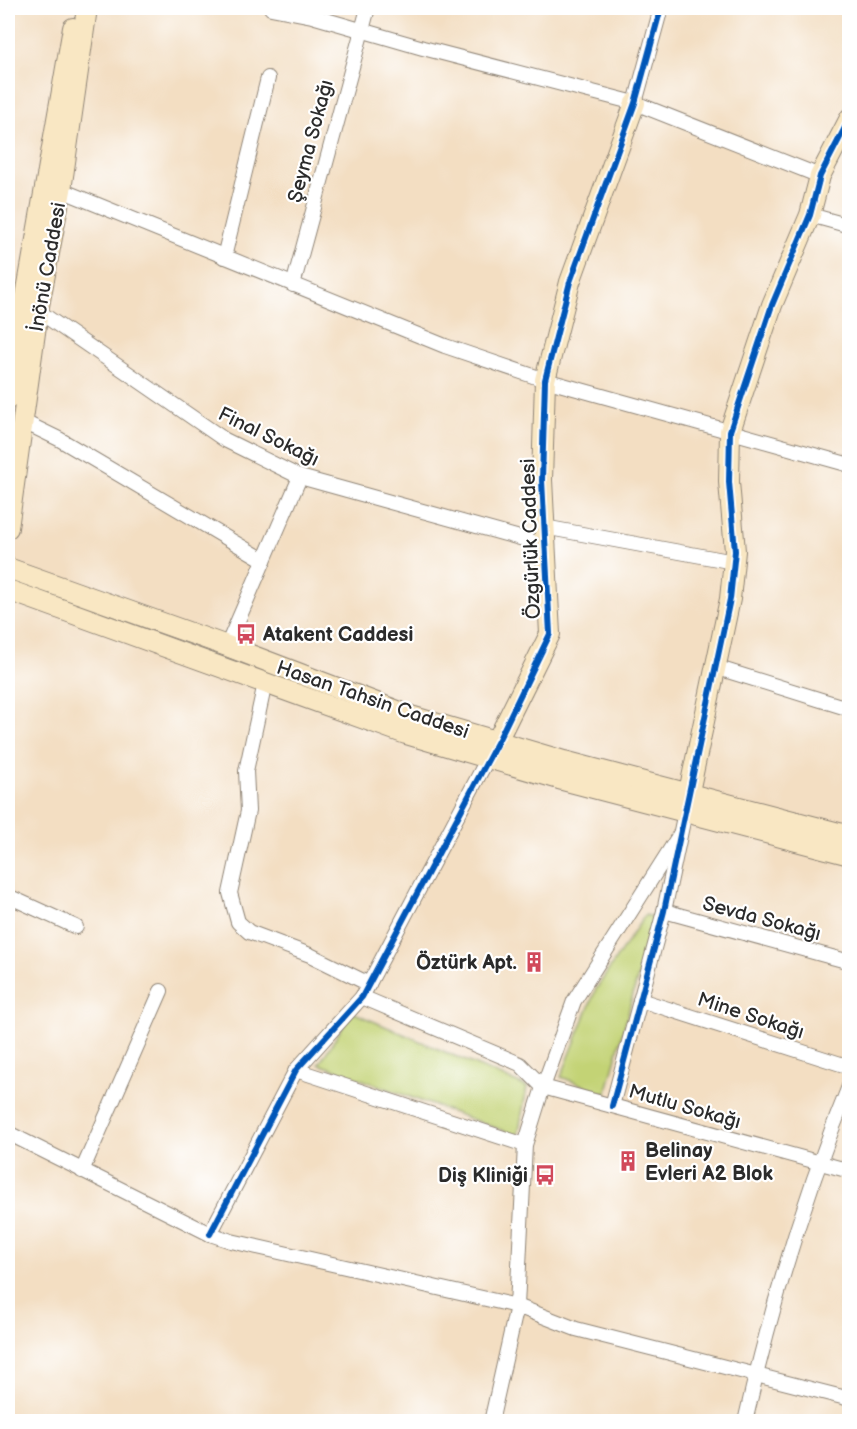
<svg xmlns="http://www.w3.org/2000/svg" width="857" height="1429" viewBox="0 0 857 1429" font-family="'Balsamiq Sans',sans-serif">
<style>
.green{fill:#c3d375;stroke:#777f50;stroke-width:1.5}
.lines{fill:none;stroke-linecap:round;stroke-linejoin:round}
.street-casing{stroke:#8f8476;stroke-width:16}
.secondary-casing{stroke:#8f8476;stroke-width:22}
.street{stroke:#fff;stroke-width:14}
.secondary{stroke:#f9e7c3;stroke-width:20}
.cycleway-casing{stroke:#fff;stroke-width:10}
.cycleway{stroke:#0057b8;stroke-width:6}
.labels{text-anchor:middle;stroke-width:4.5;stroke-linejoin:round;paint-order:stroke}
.street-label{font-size:20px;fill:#2b2b2b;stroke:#fff}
.poi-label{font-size:20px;font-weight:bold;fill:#2b2b2b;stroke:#fff;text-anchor:start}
</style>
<rect width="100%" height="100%" fill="#fff"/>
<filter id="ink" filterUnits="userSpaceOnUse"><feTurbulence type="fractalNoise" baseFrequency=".0167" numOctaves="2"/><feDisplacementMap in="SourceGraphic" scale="12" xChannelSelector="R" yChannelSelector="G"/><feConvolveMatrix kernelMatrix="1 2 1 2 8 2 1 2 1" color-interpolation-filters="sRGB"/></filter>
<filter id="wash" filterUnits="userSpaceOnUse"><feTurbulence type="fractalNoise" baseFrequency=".008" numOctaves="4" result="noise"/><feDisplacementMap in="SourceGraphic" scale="24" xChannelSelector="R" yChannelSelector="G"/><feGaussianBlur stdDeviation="1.35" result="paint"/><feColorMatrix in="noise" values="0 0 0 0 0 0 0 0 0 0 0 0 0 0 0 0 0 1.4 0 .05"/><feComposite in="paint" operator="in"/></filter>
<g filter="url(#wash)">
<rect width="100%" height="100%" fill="#f3dec2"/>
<g class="green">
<path d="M645 915 654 917 606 1094 561 1077 596 989Z"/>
<path d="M352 1012 527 1087 518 1136 319 1064Z"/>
</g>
</g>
<g filter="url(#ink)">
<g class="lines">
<g class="street-casing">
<g id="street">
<path d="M271 8 312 16 423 48 635 103 820 176"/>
<path d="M635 103 661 8"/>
<path d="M61 190 445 346 545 380 850 465"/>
<path d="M810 215 850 226"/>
<path d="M224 257 268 78"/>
<path d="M293 285 368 8"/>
<path d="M38 311 225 440 300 477 545 545"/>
<path d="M24 422 59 439 264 560"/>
<path d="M544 527 734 562"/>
<path d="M227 646 300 477"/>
<path d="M715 667 850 709"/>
<path d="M265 683 246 771 248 811 230 893 238 922 249 932 310 955 369 984"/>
<path d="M8 896 76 927"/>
<path d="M664 911 850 962"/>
<path d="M362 997 520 1064 543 1087"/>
<path d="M640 1000 850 1067"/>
<path d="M296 1070 525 1145"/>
<path d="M543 1087 850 1171"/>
<path d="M612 1106 664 911 685 812"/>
<path d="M8 1133 210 1234 231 1241 517 1306 576 1329 850 1399"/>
<path d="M82 1171 161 991"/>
<path d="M210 1234 296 1070 362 997 488 758"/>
<path d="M491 1422 517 1306 525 1145 543 1087 574 1001 680 834"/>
<path d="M745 1422C771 1307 805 1193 850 1084"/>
</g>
</g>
<g class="secondary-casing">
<g id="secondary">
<path d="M8 399 73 28"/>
<path d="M8 528 38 311 61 190 87 8"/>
<path d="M8 568 227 646 411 716 564 761 850 836"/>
<path d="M8 590 406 734 559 779 850 855"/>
<path d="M492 751 550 634 542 480 545 380 570 282 635 103"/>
<path d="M686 806 730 599 735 551 729 482 730 431 772 305 810 215 820 176 850 118"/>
</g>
</g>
<use href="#street" class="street"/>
<use href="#secondary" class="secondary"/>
<g class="cycleway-casing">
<g id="cycleway">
<path d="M612 1106 664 911 730 599 735 551 729 482 730 431 772 305 810 215 820 176 850 118"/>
<path d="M210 1234 296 1070 362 997 498 741 550 634 542 480 545 380 570 282 635 103 661 8"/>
</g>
</g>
<use href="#cycleway" class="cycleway"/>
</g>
</g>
<defs>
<g id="bus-bare" transform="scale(1.62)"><path d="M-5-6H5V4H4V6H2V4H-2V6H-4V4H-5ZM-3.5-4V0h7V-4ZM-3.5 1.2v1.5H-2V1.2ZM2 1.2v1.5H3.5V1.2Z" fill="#d1495b" stroke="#fff" stroke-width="2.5" paint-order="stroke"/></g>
<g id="building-bare" transform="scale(1.62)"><path d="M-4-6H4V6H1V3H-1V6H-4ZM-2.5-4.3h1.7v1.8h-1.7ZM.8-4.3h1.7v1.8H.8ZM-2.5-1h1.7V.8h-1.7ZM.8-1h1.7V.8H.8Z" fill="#d1495b" stroke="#fff" stroke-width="2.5" paint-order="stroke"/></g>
</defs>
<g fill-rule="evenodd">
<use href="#bus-bare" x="246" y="634"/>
<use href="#building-bare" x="534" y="962"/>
<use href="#building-bare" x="628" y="1161"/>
<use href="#bus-bare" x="545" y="1175"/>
</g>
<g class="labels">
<g class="street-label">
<text transform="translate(310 141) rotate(-75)" y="7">Şeyma Sokağı</text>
<text transform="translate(47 267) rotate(-80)" y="7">İnönü Caddesi</text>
<text transform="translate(269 436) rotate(26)" y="7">Final Sokağı</text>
<text transform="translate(530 539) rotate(-92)" y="7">Özgürlük Caddesi</text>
<text transform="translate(373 699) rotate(19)" y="7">Hasan Tahsin Caddesi</text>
<text transform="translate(762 918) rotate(15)" y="7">Sevda Sokağı</text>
<text transform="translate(751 1015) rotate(18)" y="7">Mine Sokağı</text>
<text transform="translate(685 1106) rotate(16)" y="7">Mutlu Sokağı</text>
</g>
<g class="poi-label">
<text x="263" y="641">Atakent Caddesi</text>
<text x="517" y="969" text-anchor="end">Öztürk Apt.</text>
<text x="645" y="1157">Belinay<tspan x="645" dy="23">Evleri A2 Blok</tspan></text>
<text x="528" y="1182" text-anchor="end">Diş Kliniği</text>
</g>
</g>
<rect width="857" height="1429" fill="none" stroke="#fff" stroke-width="30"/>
</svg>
